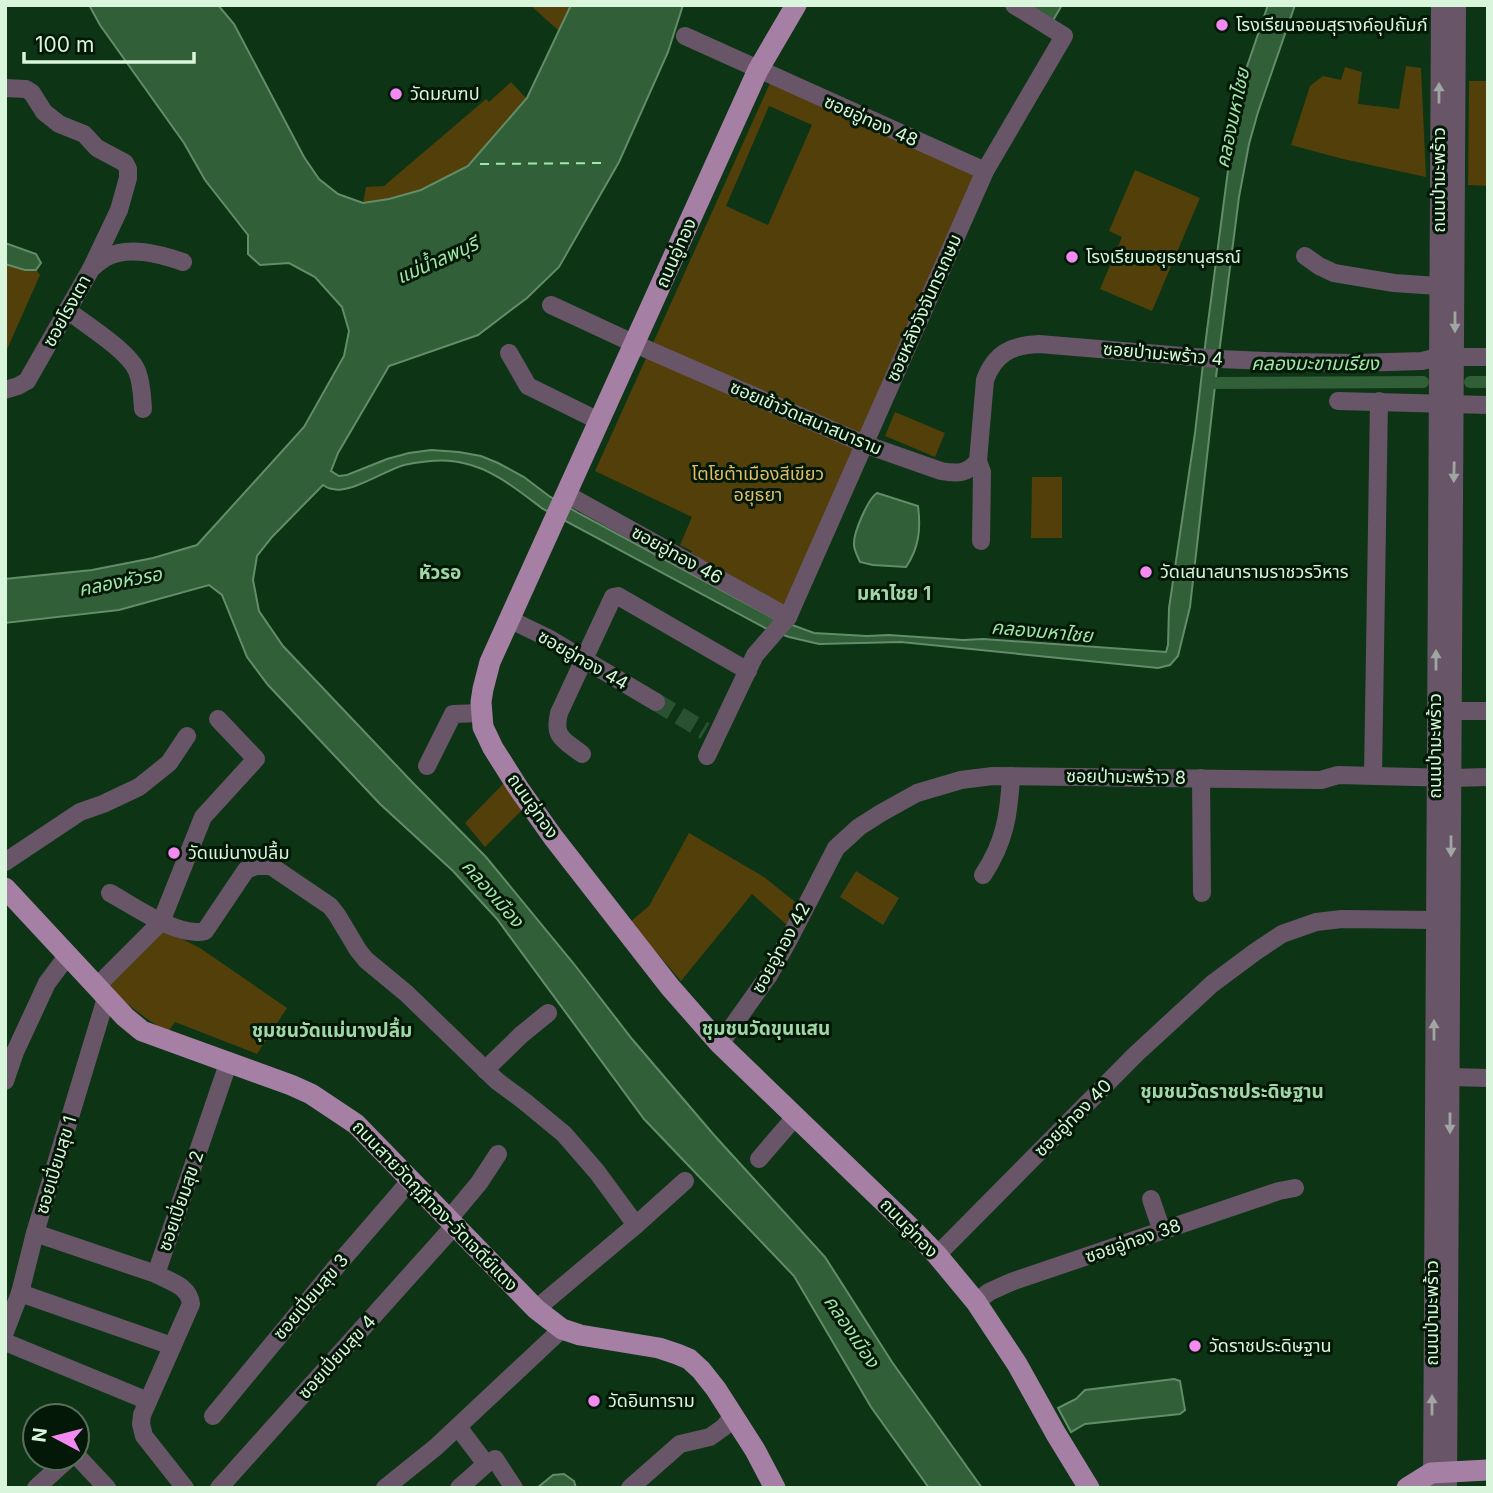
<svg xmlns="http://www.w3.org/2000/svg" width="1493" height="1493" viewBox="0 0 1493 1493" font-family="Inter,'Noto Sans Thai',sans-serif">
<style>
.green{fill:#523f0a;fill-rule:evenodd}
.water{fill:#315f38;stroke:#638c69;stroke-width:2}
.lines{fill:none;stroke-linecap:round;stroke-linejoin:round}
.canal{stroke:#315f38;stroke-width:12}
.ferry{stroke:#a0e7a9;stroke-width:2;stroke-dasharray:9 7;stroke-linecap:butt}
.minor-tunnel{stroke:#2b5133;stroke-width:18;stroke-dasharray:18 9;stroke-linecap:butt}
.minor{stroke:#685668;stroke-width:18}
.major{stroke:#a680a4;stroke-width:21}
.oneway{fill:#a0a6a2}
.poi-dot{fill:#f38af2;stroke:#041807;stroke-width:2.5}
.labels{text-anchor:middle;stroke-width:6;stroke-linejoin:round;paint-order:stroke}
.poi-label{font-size:18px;fill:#d9f5db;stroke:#041807;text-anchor:start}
.street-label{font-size:18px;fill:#d9f5db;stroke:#041807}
.park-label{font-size:18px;fill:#e0bd69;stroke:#041807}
.water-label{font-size:19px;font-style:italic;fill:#a0e7a9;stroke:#041807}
.neighbourhood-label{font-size:19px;font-weight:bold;fill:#a0d7a6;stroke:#041807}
</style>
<rect width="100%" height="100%" fill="#0c3415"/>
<g class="green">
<path d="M530 5H571L559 31Z"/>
<path d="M1406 66 1421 68 1426 177 1343 159 1291 145 1310 86 1323 76 1341 80 1345 67 1362 72 1358 104 1399 109Z"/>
<path d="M771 81 976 173 860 435 653 343ZM769 106 812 125 768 225 726 206Z"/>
<path d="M1469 81H1488V186L1468 185Z"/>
<path d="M511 82 527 99 467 166 421 190 389 199 363 203 366 187 384 186 486 99 489 102Z"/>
<path d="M1135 170 1200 198 1152 311 1100 289 1122 237 1109 231Z"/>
<path d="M5 264 25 270H36L40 275 5 354Z"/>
<path d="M647 356 855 447 785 607 696 559 697 556 691 553 692 551 680 545 692 517 595 471Z"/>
<path d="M895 412 945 433 935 457 885 436Z"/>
<path d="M1032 477H1062V538H1031Z"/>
<path d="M504 783 523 809 485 847 465 823Z"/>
<path d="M689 833 764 877 799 905 788 926 752 894 681 981 630 922 649 906Z"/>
<path d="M856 871 899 898 883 925 840 897Z"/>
<path d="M160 928 200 948 287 1008 257 1054 175 1022 168 1032C145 1019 125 1003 106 985Z"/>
</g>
<g class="water">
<path d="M89 5H218L234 24 304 157 319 179 338 194 363 203 389 199 421 190 468 166 527 98 571 5H683L668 52 619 162 559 267 527 298 478 335 389 366 338 453 331 471 339 476 347 475 387 459 409 453 431 450 459 452 481 456 498 463 524 477 549 496 580 514 773 618 814 633 867 636 889 635 963 640 983 639 1166 652 1168 645 1169 608 1195 433 1206 338 1230 155 1232 121 1242 81 1268 5H1295L1258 112 1249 144 1239 197 1216 377 1190 607 1178 656 1170 665 1158 668 901 642 819 644 789 637 767 629 543 509C519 491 493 469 463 463 445 458 423 461 404 465 386 470 350 494 333 489 329 489 326 487 323 485L272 537 257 556 253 580 259 611 283 646 413 783 486 857 574 964 632 1039 714 1135 825 1257 892 1362 982 1488H929L871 1407 794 1276 644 1119 497 919 453 871 380 804 268 685 247 657 222 595 209 585 119 610 5 623V579L92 570 153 558 197 545 304 427 344 356 349 331 342 307 315 277 289 263 260 265 248 254V235L205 180 184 143 100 25Z"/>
<path d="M1025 5H1062L1052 22Z"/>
<path d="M5 243 36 254 41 263 36 270H25L5 264Z"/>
<path d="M877 493 918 506C921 529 919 548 906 567L873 565 860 562C858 557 854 550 854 545 853 533 868 499 877 493Z"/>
<path d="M1174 1379 1180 1381 1185 1410 1180 1414 1085 1424 1071 1432 1058 1408 1076 1399 1085 1390Z"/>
<path d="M564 1474 574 1481 576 1488H537L553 1475Z"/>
</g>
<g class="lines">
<g class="canal">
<path d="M1470 382H1488"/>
<path d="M1208 383 1423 382"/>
</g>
<path class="ferry" d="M480 164 607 163"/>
<path class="minor-tunnel" d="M656 702 705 731"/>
<g class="minor">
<path d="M685 36 985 171"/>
<path d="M5 88 26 89 32 93 44 112 59 124 84 134 97 148 125 163 128 169V178L119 210 91 269"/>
<path d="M1305 256 1319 266 1334 273 1394 283 1438 286"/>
<path d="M551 305 635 344 864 444 941 471C957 474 967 474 978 461"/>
<path d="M67 310C85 324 129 351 137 371 142 384 142 396 143 409"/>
<path d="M509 353 528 386 599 421"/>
<path d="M5 390 18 386 27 381 91 269C95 265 100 261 105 258 128 245 160 254 183 262"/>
<path d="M1338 401 1488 405"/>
<path d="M566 494 788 617"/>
<path d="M981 541 982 472 978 461 985 380C995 353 1012 345 1039 344L1219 359 1291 362 1355 363 1422 361 1438 357H1488"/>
<path d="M509 619 548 638 656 702"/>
<path d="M1452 711H1488"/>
<path d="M582 754C564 740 553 738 559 713L613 597 618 596 748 671"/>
<path d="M707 756 755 655 788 617 985 171 1064 36 1014 5"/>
<path d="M427 766 453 714 481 713"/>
<path d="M1373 776 1379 401"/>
<path d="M1201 778 1202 893"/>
<path d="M5 862 80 812 103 804 139 787 169 763 187 736"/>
<path d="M983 875C1005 842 1009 814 1011 776"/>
<path d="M110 893C134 906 178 938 205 931L246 870 256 866H271L330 906 337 915 358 950 366 960 406 993 497 1081 524 1101 564 1134 597 1172 636 1225"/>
<path d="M96 987 161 922 203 817 256 759 218 719"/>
<path d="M720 1044 769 975 788 941 836 848 859 827 881 813 917 793 961 780 993 776 1321 780 1338 775 1452 778 1488 777"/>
<path d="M485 1070 521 1035 548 1013"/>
<path d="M1450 1077 1488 1078"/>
<path d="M5 1081 15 1052 47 983 68 955"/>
<path d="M759 1159 796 1116"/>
<path d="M1151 1199 1162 1231"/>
<path d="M449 1219 479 1183 498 1154"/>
<path d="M35 1233 156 1274"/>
<path d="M937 1255 1135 1055 1212 984 1255 952 1282 934 1316 922 1342 919 1434 920"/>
<path d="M20 1293 172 1346"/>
<path d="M976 1302 989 1292 1011 1282 1279 1191 1295 1188"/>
<path d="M536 1309 636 1225 685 1181"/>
<path d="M5 1332 20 1293 35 1233 106 998"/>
<path d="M5 1342 148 1401"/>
<path d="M213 1416 341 1261 411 1180"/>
<path d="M458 1427 486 1464 459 1488"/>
<path d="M77 1456 107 1488"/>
<path d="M486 1464 495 1459 514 1488"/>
<path d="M36 1488 69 1458"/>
<path d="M185 1488 144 1436 141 1424 142 1415 191 1304C189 1286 171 1282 156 1274L229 1061"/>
<path d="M219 1488 455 1225"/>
<path d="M385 1488 436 1447 562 1329"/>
<path d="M630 1488 680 1444 710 1437 724 1427 733 1416"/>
<path d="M1432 1488 1440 5"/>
<path d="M1448 1488 1457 5"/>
</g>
<g class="major">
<path d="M796 5 758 70 490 662 483 689 481 702 483 727 493 748 519 789 553 837 670 987 720 1044 915 1232 937 1255 976 1302 1017 1364 1056 1434 1089 1488"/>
<path d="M5 888 125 1017 142 1031 291 1085 311 1094 356 1124 536 1309 562 1329 580 1335 659 1348 677 1354 689 1359 701 1370 716 1389 755 1450 775 1488"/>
<path d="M1407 1488 1431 1473 1488 1470"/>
</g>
</g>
<defs><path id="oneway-solid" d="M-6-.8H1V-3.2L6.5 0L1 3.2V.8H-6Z" transform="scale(1.75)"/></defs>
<g class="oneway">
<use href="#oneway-solid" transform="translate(1439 93) rotate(-90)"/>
<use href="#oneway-solid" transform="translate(1455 322) rotate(90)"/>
<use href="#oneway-solid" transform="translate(1454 472) rotate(91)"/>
<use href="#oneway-solid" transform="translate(1436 660) rotate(-90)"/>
<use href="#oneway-solid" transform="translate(1451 846) rotate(90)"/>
<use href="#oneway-solid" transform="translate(1434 1030) rotate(-90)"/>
<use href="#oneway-solid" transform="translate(1450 1123) rotate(90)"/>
<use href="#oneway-solid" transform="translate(1432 1405) rotate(-90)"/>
</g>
<g class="poi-dot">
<circle cx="1222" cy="25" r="7"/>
<circle cx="396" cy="94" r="7"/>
<circle cx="1072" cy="257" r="7"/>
<circle cx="1146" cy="572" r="7"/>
<circle cx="174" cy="853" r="7"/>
<circle cx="1195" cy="1346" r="7"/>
<circle cx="594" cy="1401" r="7"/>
</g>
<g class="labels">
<g class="poi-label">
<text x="1236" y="31">โรงเรียนจอมสุรางค์อุปถัมภ์</text>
<text x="410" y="100">วัดมณฑป</text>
<text x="1086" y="263">โรงเรียนอยุธยานุสรณ์</text>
<text x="1160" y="578">วัดเสนาสนารามราชวรวิหาร</text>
<text x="188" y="859">วัดแม่นางปลื้ม</text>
<text x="1209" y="1352">วัดราชประดิษฐาน</text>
<text x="608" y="1407">วัดอินทาราม</text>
</g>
<g class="street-label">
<text transform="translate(871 121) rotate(24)" y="6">ซอยอู่ทอง 48</text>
<text transform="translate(1439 180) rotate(-90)" y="6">ถนนป่ามะพร้าว</text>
<text transform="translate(676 253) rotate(-66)" y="6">ถนนอู่ทอง</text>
<text transform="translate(924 308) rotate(-66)" y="6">ซอยหลังวังจันทรเกษม</text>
<text transform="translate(67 311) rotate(-61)" y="6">ซอยโรงเตา</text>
<text transform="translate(1163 354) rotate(5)" y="6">ซอยป่ามะพร้าว 4</text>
<text transform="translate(806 418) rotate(23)" y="6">ซอยเข้าวัดเสนาสนาราม</text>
<text transform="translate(677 555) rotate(29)" y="6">ซอยอู่ทอง 46</text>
<text transform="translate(583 660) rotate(30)" y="6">ซอยอู่ทอง 44</text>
<text transform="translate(1435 746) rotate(-90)" y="6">ถนนป่ามะพร้าว</text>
<text transform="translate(1126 777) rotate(1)" y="6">ซอยป่ามะพร้าว 8</text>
<text transform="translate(533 806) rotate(55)" y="6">ถนนอู่ทอง</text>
<text transform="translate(781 948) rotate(-61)" y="6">ซอยอู่ทอง 42</text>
<text transform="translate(1073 1118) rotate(-45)" y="6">ซอยอู่ทอง 40</text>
<text transform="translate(56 1165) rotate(-73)" y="6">ซอยเปี่ยมสุข 1</text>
<text transform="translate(181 1201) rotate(-71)" y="6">ซอยเปี่ยมสุข 2</text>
<text transform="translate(435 1206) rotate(46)" y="6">ถนนสายวัดกุฎีทอง-วัดเจดีย์แดง</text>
<text transform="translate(909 1228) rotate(46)" y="6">ถนนอู่ทอง</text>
<text transform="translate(1133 1241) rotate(-19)" y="6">ซอยอู่ทอง 38</text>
<text transform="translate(311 1297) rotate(-50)" y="6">ซอยเปี่ยมสุข 3</text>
<text transform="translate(1432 1313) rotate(-90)" y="6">ถนนป่ามะพร้าว</text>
<text transform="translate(337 1357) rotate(-48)" y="6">ซอยเปี่ยมสุข 4</text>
</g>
<g class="park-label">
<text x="758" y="480">โตโยต้าเมืองสีเขียว<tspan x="758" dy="21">อยุธยา</tspan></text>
</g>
<g class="water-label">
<text transform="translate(1232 118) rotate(-78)" y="7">คลองมหาไชย</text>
<text transform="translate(437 260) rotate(-24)" y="7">แม่น้ำลพบุรี</text>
<text x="1315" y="370">คลองมะขามเรียง</text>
<text transform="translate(120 581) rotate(-11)" y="7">คลองหัวรอ</text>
<text transform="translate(1042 631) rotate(5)" y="7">คลองมหาไชย</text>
<text transform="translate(493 893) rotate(49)" y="7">คลองเมือง</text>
<text transform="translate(852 1331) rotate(56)" y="7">คลองเมือง</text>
</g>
<g class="neighbourhood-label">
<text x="440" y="579">หัวรอ</text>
<text x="894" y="600">มหาไชย 1</text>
<text x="766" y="1035">ชุมชนวัดขุนแสน</text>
<text x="332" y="1037">ชุมชนวัดแม่นางปลื้ม</text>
<text x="1232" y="1098">ชุมชนวัดราชประดิษฐาน</text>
</g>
</g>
<rect width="1493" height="1493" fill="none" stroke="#d9f5db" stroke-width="14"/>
<g transform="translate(56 1437) rotate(277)"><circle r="33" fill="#041807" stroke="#59705c" stroke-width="2"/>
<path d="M0-5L12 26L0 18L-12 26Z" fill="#f38af2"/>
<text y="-10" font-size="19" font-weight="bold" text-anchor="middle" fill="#d9f5db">N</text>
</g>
<path d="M24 52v10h170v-10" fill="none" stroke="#d9f5db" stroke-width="3.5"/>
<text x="35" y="52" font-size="21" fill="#d9f5db" stroke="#041807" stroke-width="5" paint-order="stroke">100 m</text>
</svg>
